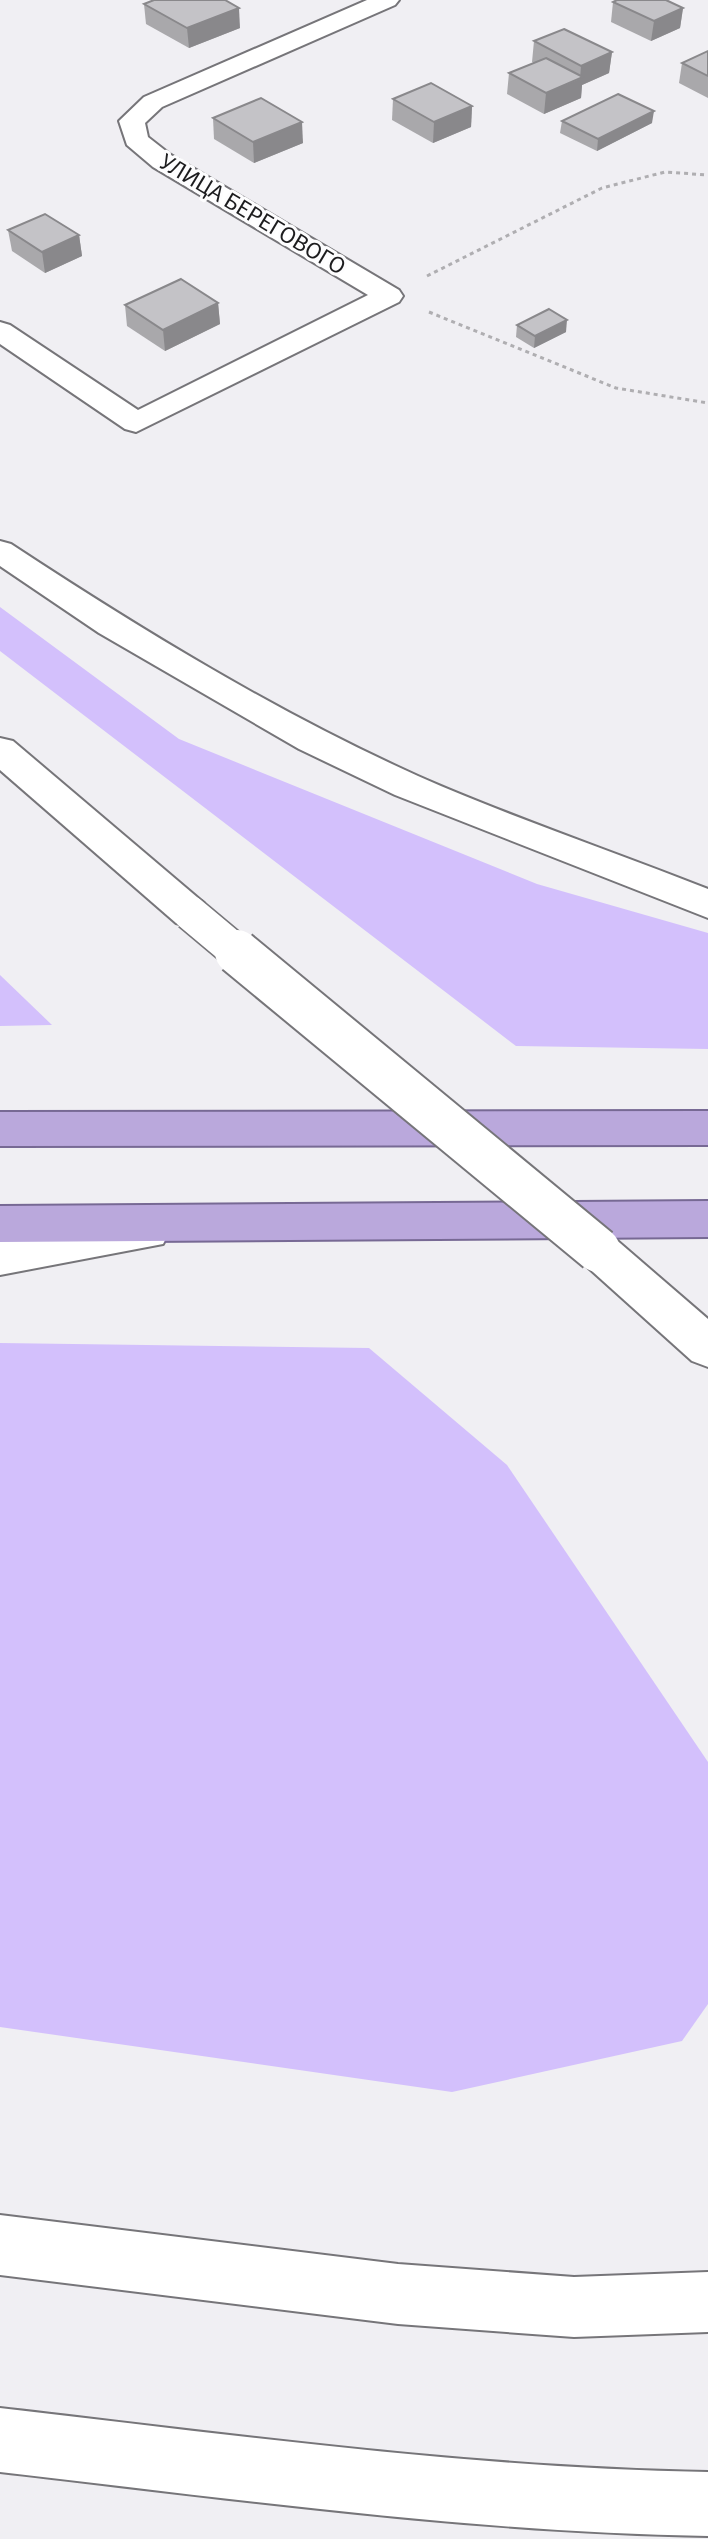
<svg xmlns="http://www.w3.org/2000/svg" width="708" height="2539" viewBox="0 0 708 2539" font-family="'Source Sans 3',sans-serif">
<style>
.green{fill:#d3c0fc}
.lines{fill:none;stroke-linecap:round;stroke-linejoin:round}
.minor-casing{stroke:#767579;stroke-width:4}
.secondary-casing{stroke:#767579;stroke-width:4}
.trunk-casing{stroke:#776994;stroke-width:4}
.path{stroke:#afaeb1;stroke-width:3;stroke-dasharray:4 4;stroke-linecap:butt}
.minor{fill:#fff;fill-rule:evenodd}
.secondary{fill:#fff;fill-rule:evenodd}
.trunk{fill:#baa8dc;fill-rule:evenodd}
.secondary-bridge-far1-casing{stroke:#767579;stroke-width:37;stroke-linecap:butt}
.secondary-bridge-casing{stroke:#767579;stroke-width:48;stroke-linecap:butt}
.secondary-bridge-far1{stroke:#fff;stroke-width:34}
.secondary-bridge{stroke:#fff;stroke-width:44}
.wall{fill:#a9a8ab}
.shaded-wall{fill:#89888b}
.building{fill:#c4c3c7;stroke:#89888b;stroke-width:2}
.labels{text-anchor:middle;stroke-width:6;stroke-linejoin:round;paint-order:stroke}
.far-street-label{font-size:24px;fill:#1c1c1e;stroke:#fdfdfe}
</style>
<rect width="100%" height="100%" fill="#f0eff3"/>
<g class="green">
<path d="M0 607 179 739 537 884 708 933V1049L516 1046 0 651Z"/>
<path d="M0 975 52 1025 0 1026Z"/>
<path d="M0 1343 369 1348 507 1465 708 1762V2004L682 2041 452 2092 0 2027Z"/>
</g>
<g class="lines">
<g class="minor-casing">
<path id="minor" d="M367 0H399L395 5 162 107 145 123 148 137 171 155 399 290 403 296 399 302 136 432 125 429 0 344V322L10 325 138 410 368 295 153 167 127 145 119 121 144 97Z"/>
</g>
<g class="secondary-casing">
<g id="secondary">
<path d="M0 541 11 544C142 630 276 712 418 776 513 818 612 851 708 889V918L395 795 299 749 99 633 0 566Z"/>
<path d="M0 738 13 741 204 903 209 913 204 923 190 927 176 923 0 770Z"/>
<path d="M148 1213 163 1218 170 1231 163 1244 0 1275V1237Z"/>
<path d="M598 1231 613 1237 708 1319V1367L692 1361 583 1263 576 1250 583 1237Z"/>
<path d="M0 2215 398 2264 574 2277 708 2272V2332L574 2337 398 2324 0 2275Z"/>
<path d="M0 2408C235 2435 471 2468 708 2472V2536C471 2532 235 2499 0 2472Z"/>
</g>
</g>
<g class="trunk-casing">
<g id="trunk">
<path d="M708 1111V1145L0 1146V1112Z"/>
<path d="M708 1201V1237L0 1242V1206Z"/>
</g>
</g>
<g class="path">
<path d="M427 276 602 188 665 172 708 175"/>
<path d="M429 312 616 388 708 403"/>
</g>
<use href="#minor" class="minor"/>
<use href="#secondary" class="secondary"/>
<use href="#trunk" class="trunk"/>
<g class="secondary-bridge-far1-casing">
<path id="secondary-bridge-far1" d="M190 913 239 954"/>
</g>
<g class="secondary-bridge-casing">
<path id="secondary-bridge" d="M237 952 598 1250"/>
</g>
<use href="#secondary-bridge-far1" class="secondary-bridge-far1"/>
<use href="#secondary-bridge" class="secondary-bridge"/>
</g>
<g class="wall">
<path d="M613 2 683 8 680 28 651 41 611 22Z"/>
<path d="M144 4 240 28 189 48 146 24Z"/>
<path d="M534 41 612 52 609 73 582 85 581 98 544 114 507 94 509 73 534 63 532 62Z"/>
<path d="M708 51V98L679 83 682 63Z"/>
<path d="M393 99 472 106 471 127 433 143 392 120Z"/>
<path d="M213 118 303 143 254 163 214 139Z"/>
<path d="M562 121 652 123 597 151 560 133Z"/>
<path d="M8 230 79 235 82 256 45 273 12 251Z"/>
<path d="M218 303 220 324 165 351 127 326 125 305Z"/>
<path d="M517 325 566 332 534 348 516 337Z"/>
</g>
<g class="shaded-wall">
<path d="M239 8 240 28 189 48 187 28Z"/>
<path d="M683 8 680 28 651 41 654 21Z"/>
<path d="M612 52 609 73 582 85 581 98 544 114 546 93 580 79 581 66Z"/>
<path d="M472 106 471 127 433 143 434 122Z"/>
<path d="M654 111 652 123 597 151 598 139Z"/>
<path d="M302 122 303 143 254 163 253 142Z"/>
<path d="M79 235 82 256 45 273 42 252Z"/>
<path d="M218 303 220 324 165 351 163 330Z"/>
<path d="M567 320 566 332 534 348 535 336Z"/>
</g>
<g class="building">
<path d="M154 0H225L239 8 187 28 144 4Z"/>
<path d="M617 0H666L683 8 654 21 613 2Z"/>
<path d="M564 29 612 52 581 66 534 41Z"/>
<path d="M708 51V76L682 63Z"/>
<path d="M546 58 583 77 546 93 509 73Z"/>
<path d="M431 83 472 106 434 122 393 99Z"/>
<path d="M618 94 654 111 598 139 562 121Z"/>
<path d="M261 98 302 122 253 142 213 118Z"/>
<path d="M45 214 79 235 42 252 8 230Z"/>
<path d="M181 279 218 303 163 330 125 305Z"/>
<path d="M549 309 567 320 535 336 517 325Z"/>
</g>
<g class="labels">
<g class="far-street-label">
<text transform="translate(253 214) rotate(31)" y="8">УЛИЦА БЕРЕГОВОГО</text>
</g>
</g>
</svg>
